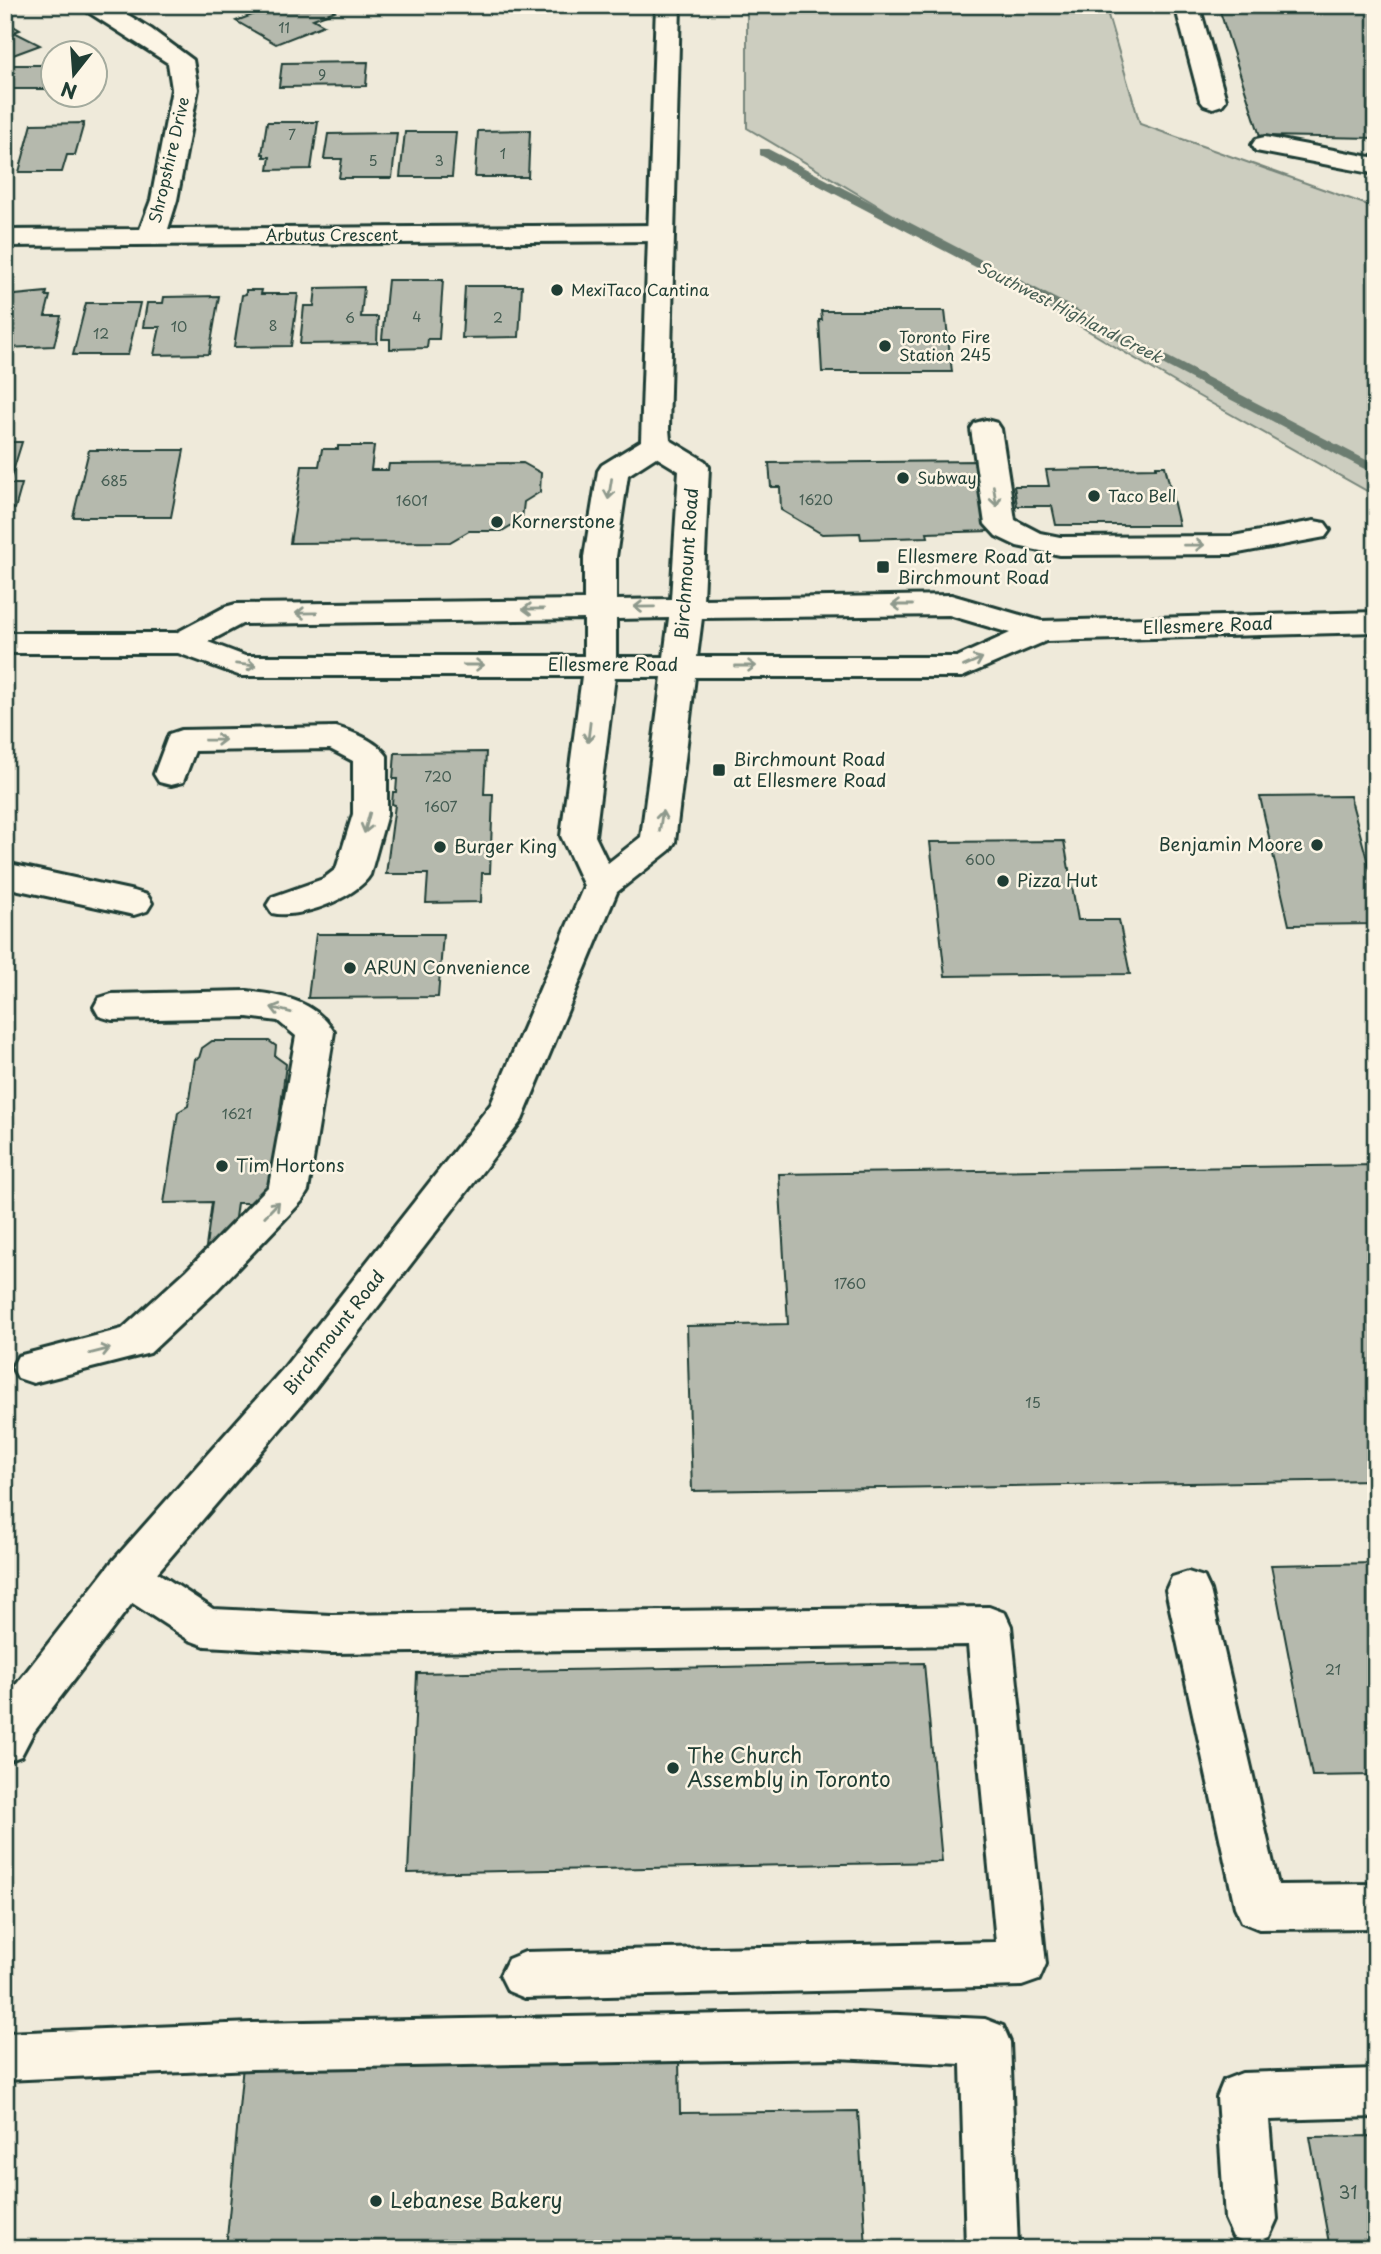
<svg xmlns="http://www.w3.org/2000/svg" width="1381" height="2254" viewBox="0 0 1381 2254" font-family="'Playpen Sans',sans-serif">
<style>
.green{fill:#cccdbf;stroke:#76857a;stroke-width:2}
.lines{fill:none;stroke-linecap:round;stroke-linejoin:round}
.stream{fill:#6c7d71;fill-rule:evenodd}
.building{fill:#b5b9ad;stroke:#1f3d34;stroke-width:2}
.minor-casing{stroke:#1f3d34;stroke-width:6}
.major-casing{stroke:#1f3d34;stroke-width:6}
.minor{fill:#fcf5e5;fill-rule:evenodd}
.major{fill:#fcf5e5;fill-rule:evenodd}
.oneway{stroke:#8e998c}
.poi-dot{fill:#1f3d34;stroke:#fcf5e5;stroke-width:2.5}
.labels{text-anchor:middle;stroke-width:5;stroke-linejoin:round;paint-order:stroke}
.number-label{font-size:14px;fill:#445c52}
.far-street-label{font-size:16px;fill:#1f3d34;stroke:#fcf5e5}
.far-poi-label{font-size:16px;fill:#1f3d34;stroke:#fcf5e5;text-anchor:start}
.far-water-label{font-size:16px;font-style:italic;fill:#455d53;stroke:#fcf5e5}
.poi-label{font-size:18px;fill:#1f3d34;stroke:#fcf5e5;text-anchor:start}
.street-label{font-size:18px;fill:#1f3d34;stroke:#fcf5e5}
.near-number-label{font-size:18px;fill:#445c52}
.near-poi-label{font-size:21px;fill:#1f3d34;stroke:#fcf5e5;text-anchor:start}
</style>
<rect width="100%" height="100%" fill="#efeada"/>
<filter id="ink" filterUnits="userSpaceOnUse"><feTurbulence type="fractalNoise" baseFrequency=".0143" numOctaves="2"/><feDisplacementMap in="SourceGraphic" scale="14" xChannelSelector="R" yChannelSelector="G"/><feConvolveMatrix kernelMatrix="1 2 1 2 8 2 1 2 1" color-interpolation-filters="sRGB"/></filter>
<g filter="url(#ink)">
<path class="green" d="M747 5H1105L1140 124 1376 208V496L1193 393 747 128Z"/>
<g class="lines">
<path class="stream" d="M760 149H768L1376 465V475L760 155Z"/>
</g>
<g class="building">
<path d="M279 5H325L335 11 313 19 324 25 276 44 236 21Z"/>
<path d="M1218 5H1376V138L1260 136Z"/>
<path d="M5 21 20 30 14 32 40 45 5 58Z"/>
<path d="M368 62 366 86 279 87 282 63Z"/>
<path d="M5 65H45L44 69 52 68V89H5Z"/>
<path d="M267 122H318L311 169 268 170 270 157H264V154H262Z"/>
<path d="M84 123 75 155H67L62 172H19L32 124Z"/>
<path d="M530 130 528 177H475L478 131Z"/>
<path d="M405 132H456L452 177H400Z"/>
<path d="M397 133 392 178H339L342 159H324L328 134Z"/>
<path d="M388 280H443L439 339H428L427 348 390 349V339H382Z"/>
<path d="M465 286H522L519 337 462 338Z"/>
<path d="M364 287 361 317H378L377 343 300 344 304 306H314L316 288Z"/>
<path d="M246 290H262L261 294H298L291 346 234 347 242 295 246 294Z"/>
<path d="M47 292 46 296H50L45 316H61L54 346 5 348V296Z"/>
<path d="M219 296 209 354 154 355 160 327H143L147 303H163L164 297Z"/>
<path d="M86 303H140L128 355H73Z"/>
<path d="M821 311H945L952 372H822L819 320H822Z"/>
<path d="M5 442H22L9 484H22L15 509 5 508Z"/>
<path d="M338 446H374L371 470H388L389 464 523 463 541 473 540 492 524 502 522 519 502 531H469L450 542 290 543 302 466H319L322 449H338Z"/>
<path d="M89 450H184L171 517H73Z"/>
<path d="M978 461 990 531 927 533 928 537 861 539 860 533 822 534 781 510 780 487H771L769 463Z"/>
<path d="M1156 466H1165L1179 525H1056L1052 506H1017L1014 486H1049L1046 470 1156 468Z"/>
<path d="M486 752 484 794H493L490 873H482L481 902 426 903 428 874H386L395 805 392 804 393 792H396L397 779H393L395 753Z"/>
<path d="M1350 796 1376 893V924L1289 925 1260 797Z"/>
<path d="M1064 841 1078 920H1119L1130 974 945 976 930 842Z"/>
<path d="M316 934H443L438 997 308 998Z"/>
<path d="M212 1041H269L276 1046 275 1056 286 1064 269 1203H237L231 1247H206L212 1202 164 1203 178 1112 188 1106 195 1059 199 1058 202 1048Z"/>
<path d="M1376 1165V1480L692 1491 687 1326 788 1324 779 1174Z"/>
<path d="M1376 1563V1775L1312 1776 1271 1565Z"/>
<path d="M924 1663 942 1862 408 1873 417 1673Z"/>
<path d="M679 2058 680 2113 858 2111 866 2249H226L243 2065Z"/>
<path d="M1376 2136V2249H1330L1310 2137Z"/>
</g>
<g class="lines">
<g class="minor-casing">
<g id="minor">
<path d="M82 5H112L151 29 193 60 198 89 177 200 168 229 660 225 670 227 674 233 670 239 660 241 5 246V230L140 229 151 200 172 89 168 63 85 10Z"/>
<path d="M1175 5H1199L1226 100 1222 105 1213 108 1204 105 1200 100Z"/>
<path d="M1265 137 1376 158V174L1256 151 1252 145 1256 139Z"/>
<path d="M986 420 997 423 1001 429 1015 520 1040 533 1060 537 1233 536 1314 521 1325 523 1330 530 1325 537 1233 554 1060 555 1017 546 996 536 985 524 971 429 975 423Z"/>
<path d="M336 727C353 732 377 741 387 756V814L370 875C356 898 298 920 272 913L267 905 272 897 323 879 336 869 353 814V761L330 749 195 751 183 782 171 785 159 782 154 774 169 734 181 730Z"/>
<path d="M5 863 134 891 147 895 152 903 147 911 134 915 5 887Z"/>
<path d="M247 991C281 996 314 999 334 1032L308 1191 302 1201 215 1292 150 1353 33 1383 18 1378 12 1367 18 1356 122 1329 187 1270 269 1186 296 1036 278 1021 247 1017 112 1020 99 1016 94 1007 99 998 112 994Z"/>
<path d="M127 1558 143 1563 213 1609 331 1615 989 1607 1005 1613 1011 1626 1046 1964 1039 1980 1022 1986 525 1998 508 1991 500 1975 508 1959 525 1952 996 1942 968 1645 331 1653 205 1646 189 1640 111 1589 105 1576 111 1563Z"/>
<path d="M1188 1572 1204 1577 1210 1590 1278 1885 1376 1884V1928L1259 1929 1242 1922 1235 1907 1166 1590 1172 1577Z"/>
<path d="M836 2012 985 2019 1003 2026 1010 2042 1018 2249H966L961 2064 836 2058 252 2069 5 2080V2033L252 2023Z"/>
<path d="M1376 2069V2117L1269 2120 1277 2219 1269 2237 1251 2244 1233 2237 1225 2219 1217 2097 1224 2080 1242 2073Z"/>
</g>
</g>
<g class="major-casing">
<path id="major" d="M656 5H680L669 429 670 440 705 461 709 467 703 599 951 595 1041 621 1376 612V632L1046 641 962 677H695L675 842 670 850 617 892 522 1120 313 1391 143 1589 33 1733 21 1756 5 1762V1699L111 1563 283 1369 491 1104 584 886 561 836 582 676H241L178 653H5V633H176L225 607 236 604 584 600V557L598 471 602 465 641 441ZM656 457 679 471 671 599 616 600V557L628 475ZM949 615 1010 633 957 657H697L702 618ZM669 618 664 657H616V619ZM584 619V656H245L208 642 242 624ZM615 677H662L641 837 608 863 595 836Z"/>
</g>
<use href="#minor" class="minor"/>
<use href="#major" class="major"/>
</g>
<defs><path id="oneway-shaft" d="M-6 0H5M1.5-3L5.5 0L1.5 3" fill="none" stroke-width="1.6" stroke-linecap="round" stroke-linejoin="round" transform="scale(1.75)"/></defs>
<g class="oneway">
<use href="#oneway-shaft" transform="translate(610 489) rotate(99)"/>
<use href="#oneway-shaft" transform="translate(995 496) rotate(81)"/>
<use href="#oneway-shaft" transform="translate(1194 545) rotate(-1)"/>
<use href="#oneway-shaft" transform="translate(902 605) rotate(180)"/>
<use href="#oneway-shaft" transform="translate(644 607) rotate(179)"/>
<use href="#oneway-shaft" transform="translate(533 609) rotate(179)"/>
<use href="#oneway-shaft" transform="translate(306 613) rotate(179)"/>
<use href="#oneway-shaft" transform="translate(973 662) rotate(-24)"/>
<use href="#oneway-shaft" transform="translate(246 665) rotate(6)"/>
<use href="#oneway-shaft" transform="translate(474 665)"/>
<use href="#oneway-shaft" transform="translate(746 666)"/>
<use href="#oneway-shaft" transform="translate(589 732) rotate(97)"/>
<use href="#oneway-shaft" transform="translate(215 740) rotate(-1)"/>
<use href="#oneway-shaft" transform="translate(661 821) rotate(-82)"/>
<use href="#oneway-shaft" transform="translate(367 823) rotate(105)"/>
<use href="#oneway-shaft" transform="translate(281 1010) rotate(-165)"/>
<use href="#oneway-shaft" transform="translate(272 1209) rotate(-46)"/>
<use href="#oneway-shaft" transform="translate(100 1351) rotate(-14)"/>
</g>
</g>
<g class="poi-dot">
<circle cx="557" cy="290" r="7"/>
<circle cx="885" cy="346" r="7"/>
<circle cx="903" cy="478" r="7"/>
<circle cx="1094" cy="496" r="7"/>
<circle cx="497" cy="522" r="7"/>
<rect x="876" y="560" width="14" height="14" rx="3.5"/>
<rect x="712" y="763" width="14" height="14" rx="3.5"/>
<circle cx="1317" cy="845" r="7"/>
<circle cx="440" cy="847" r="7"/>
<circle cx="1003" cy="881" r="7"/>
<circle cx="350" cy="968" r="7"/>
<circle cx="222" cy="1166" r="7"/>
<circle cx="673" cy="1768" r="7"/>
<circle cx="376" cy="2201" r="7"/>
</g>
<g class="labels">
<g class="number-label">
<text x="284" y="33">11</text>
<text x="322" y="80">9</text>
<text x="292" y="140">7</text>
<text x="503" y="159">1</text>
<text x="373" y="166">5</text>
<text x="439" y="166">3</text>
<text x="417" y="322">4</text>
<text x="350" y="323">6</text>
<text x="498" y="323">2</text>
<text x="273" y="331">8</text>
<text x="179" y="332">10</text>
<text x="101" y="339">12</text>
<text x="114" y="486">685</text>
<text x="816" y="505">1620</text>
<text x="412" y="506">1601</text>
<text x="438" y="782">720</text>
<text x="441" y="812">1607</text>
<text x="980" y="865">600</text>
<text x="237" y="1119">1621</text>
<text x="850" y="1289">1760</text>
<text x="1033" y="1408">15</text>
<text x="1333" y="1675">21</text>
</g>
<g class="far-street-label">
<text transform="translate(169 160) rotate(-77)" y="6">Shropshire Drive</text>
<text x="332" y="241">Arbutus Crescent</text>
</g>
<g class="far-poi-label">
<text x="571" y="296">MexiTaco Cantina</text>
<text x="899" y="343">Toronto Fire<tspan x="899" dy="18">Station 245</tspan></text>
<text x="917" y="484">Subway</text>
<text x="1108" y="502">Taco Bell</text>
</g>
<g class="far-water-label">
<text transform="translate(1070 312) rotate(27)" y="6">Southwest Highland Creek</text>
</g>
<g class="poi-label">
<text x="511" y="528">Kornerstone</text>
<text x="897" y="563">Ellesmere Road at<tspan x="897" dy="21">Birchmount Road</tspan></text>
<text x="733" y="766">Birchmount Road<tspan x="733" dy="21">at Ellesmere Road</tspan></text>
<text x="1303" y="851" text-anchor="end">Benjamin Moore</text>
<text x="454" y="853">Burger King</text>
<text x="1017" y="887">Pizza Hut</text>
<text x="364" y="974">ARUN Convenience</text>
<text x="236" y="1172">Tim Hortons</text>
</g>
<g class="street-label">
<text transform="translate(687 564) rotate(-86)" y="6">Birchmount Road</text>
<text transform="translate(1208 626) rotate(-2)" y="6">Ellesmere Road</text>
<text x="613" y="671">Ellesmere Road</text>
<text transform="translate(334 1333) rotate(-52)" y="6">Birchmount Road</text>
</g>
<g class="near-number-label">
<text x="1348" y="2199">31</text>
</g>
<g class="near-poi-label">
<text x="687" y="1763">The Church<tspan x="687" dy="24">Assembly in Toronto</tspan></text>
<text x="390" y="2208">Lebanese Bakery</text>
</g>
</g>
<rect width="1381" height="2254" fill="none" stroke="#fcf5e5" stroke-width="28"/>
<rect x="14" y="14" width="1353" height="2226" fill="none" stroke="#1f3d34" stroke-width="2.5" filter="url(#ink)"/>
<g transform="translate(74 74) rotate(197)"><circle r="33" fill="#fcf5e5" stroke="#a4ab9e" stroke-width="2"/>
<path d="M0-5L12 26L0 18L-12 26Z" fill="#1f3d34"/>
<text y="-10" font-size="19" font-weight="bold" text-anchor="middle" fill="#1f3d34">N</text>
</g>
</svg>
